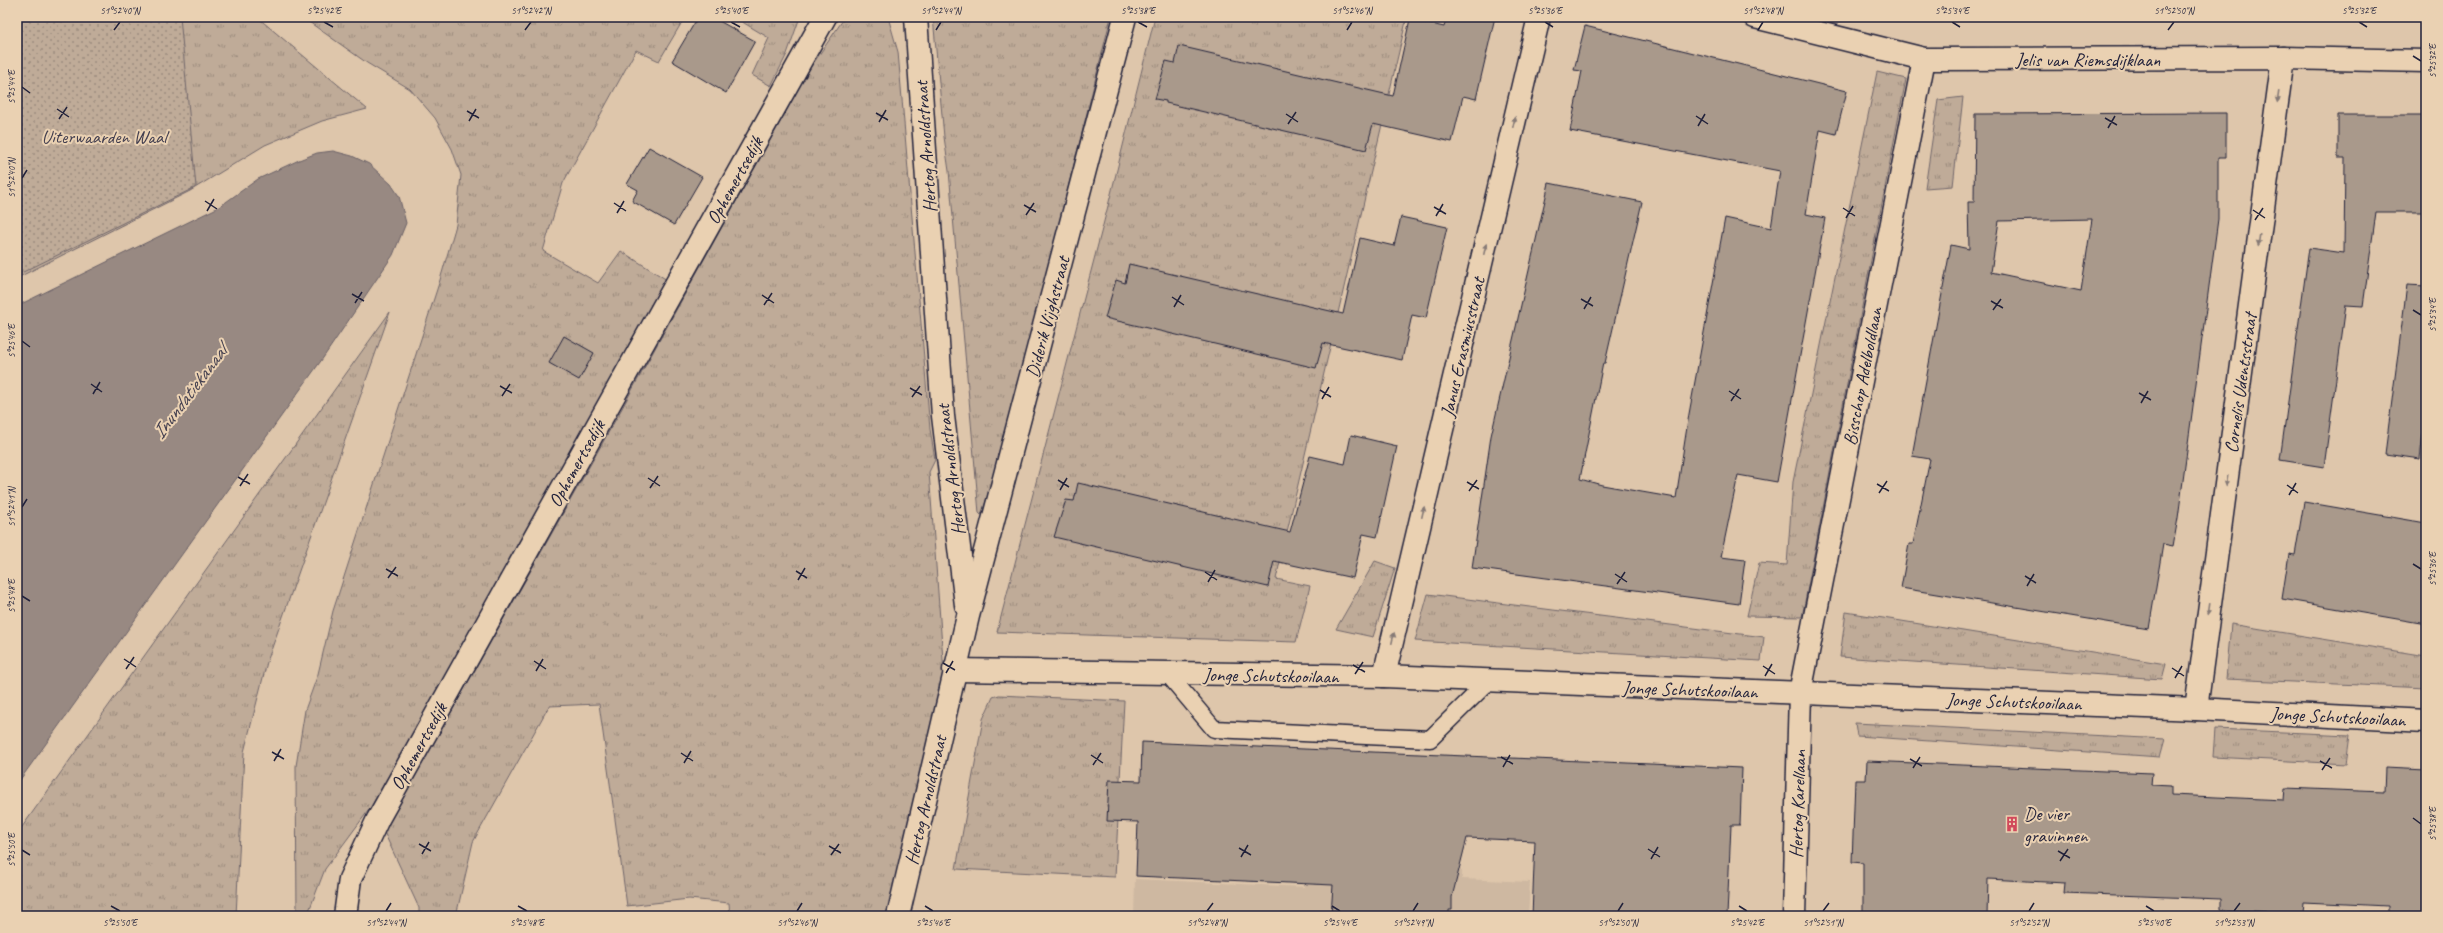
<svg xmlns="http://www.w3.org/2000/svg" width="2443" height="933" viewBox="0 0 2443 933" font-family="Caveat,sans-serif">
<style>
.built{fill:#ceb8a1}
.grass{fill:url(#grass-tufts);stroke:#70666a}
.park{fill:url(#park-dots);stroke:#70666a}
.water{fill:#988982;stroke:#696066}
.building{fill:#a9998b;stroke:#22223b;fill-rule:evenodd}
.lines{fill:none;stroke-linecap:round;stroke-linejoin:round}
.lane-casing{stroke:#22223b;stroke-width:19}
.street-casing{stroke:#22223b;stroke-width:25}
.lane{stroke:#ead1b2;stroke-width:16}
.street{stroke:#ead1b2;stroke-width:22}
.oneway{fill:#867a76}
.ticks{fill:none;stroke:#22223b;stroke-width:1.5}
.labels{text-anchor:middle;stroke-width:4;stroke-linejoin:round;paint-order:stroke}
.street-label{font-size:19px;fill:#22223b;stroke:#ead1b2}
.park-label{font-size:19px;fill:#413d4e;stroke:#ead1b2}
.poi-label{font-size:19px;fill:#22223b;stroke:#ead1b2;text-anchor:start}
.water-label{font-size:20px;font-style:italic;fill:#454150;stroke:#ead1b2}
.neatline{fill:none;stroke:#22223b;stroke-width:1.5}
.ticks-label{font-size:10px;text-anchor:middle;fill:#22223b}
</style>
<defs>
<pattern id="grass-tufts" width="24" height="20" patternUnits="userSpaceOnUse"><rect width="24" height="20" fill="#bfab98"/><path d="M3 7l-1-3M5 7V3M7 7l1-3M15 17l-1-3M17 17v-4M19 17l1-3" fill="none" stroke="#9b8b7d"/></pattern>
<pattern id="park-dots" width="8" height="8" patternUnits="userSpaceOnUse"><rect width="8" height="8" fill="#bfab98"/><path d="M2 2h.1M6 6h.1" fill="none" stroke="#9b8b7d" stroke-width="1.8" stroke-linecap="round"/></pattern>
</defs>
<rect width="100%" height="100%" fill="#dec6ab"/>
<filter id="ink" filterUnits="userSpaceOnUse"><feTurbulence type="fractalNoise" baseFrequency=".025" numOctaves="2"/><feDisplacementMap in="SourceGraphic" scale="8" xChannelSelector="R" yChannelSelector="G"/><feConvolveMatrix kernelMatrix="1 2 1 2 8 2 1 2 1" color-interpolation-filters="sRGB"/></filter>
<g filter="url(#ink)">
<path class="built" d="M1306 863 1462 870V879L1530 882 1528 916H1134L1135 879 1304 887Z"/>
<g class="grass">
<path d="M17 17H257L367 109 322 121 265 145 190 191 17 278Z"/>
<path d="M302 17H685L659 61 636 50 563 183 543 251 598 283 621 251 667 280 371 807 325 869 307 916H297L296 766 305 710 318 674 333 611 440 280 456 225 461 175 452 149 435 118 410 89 367 63Z"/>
<path d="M734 17H800L787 54 771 86 752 75 769 38Z"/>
<path d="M845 17H888L898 52 930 429 935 460 929 472 944 673 912 828 887 916H730L729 903 689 899 627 906 599 704 549 706 473 842 456 916H419V908L384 832 621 410 808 71Z"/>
<path d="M933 17H1111L998 467 981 515 979 513 949 171 944 137Z"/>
<path d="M1155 17H1407L1276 579 1310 586 1296 642 997 632 1108 206Z"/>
<path d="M1877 72 1906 79 1802 617 1747 616 1759 563 1787 565 1793 482Z"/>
<path d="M1963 97 1953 186 1925 188 1938 100Z"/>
<path d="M390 312 267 662 244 752 236 916H17V834Z"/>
<path d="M1375 561 1395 568 1373 637 1336 629Z"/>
<path d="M1428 594 1764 637 1761 661 1415 641Z"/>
<path d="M1846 612 2166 664 2162 679 1840 657Z"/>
<path d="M2231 624 2426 656V688L2226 679Z"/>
<path d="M999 695 1124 701 1115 877 956 869 983 719 993 697Z"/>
<path d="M1855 723 2165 739 2160 757 1857 736Z"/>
<path d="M2215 729 2350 735 2346 764 2213 757Z"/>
</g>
<path class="park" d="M17 17H180L196 187 17 275Z"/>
<path class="water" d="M333 151 352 156 369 164 391 184 399 196 406 223 393 255 323 358 17 784V306L219 207 258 179 299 160 317 153Z"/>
<g class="building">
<path d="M698 17H712L755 41 726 93 672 61Z"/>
<path d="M1447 17H1495L1476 99 1463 96 1452 142 1373 124 1366 150 1166 103V101L1155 99 1166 61 1175 63 1179 46 1393 96 1410 19 1444 27Z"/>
<path d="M1585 26 1847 91 1836 134 1820 130 1806 214 1825 218 1777 482 1738 475 1721 557 1745 560 1739 604 1472 568 1491 436 1549 183 1642 202 1605 363H1603L1580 479 1602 485 1676 498 1689 414 1725 218 1771 228 1780 171 1570 131 1582 71 1574 70Z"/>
<path d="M2226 113V158H2218V219L2178 518 2173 546 2163 544 2149 629 1901 588 1909 544H1913L1930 459 1912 456 1951 245 1969 249 1968 202H1974L1975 114ZM2092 219 2081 291 1991 272 1999 221Z"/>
<path d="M2338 115H2426V212H2376L2363 306 2346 305 2324 467 2280 460 2309 248 2344 253 2345 158H2338Z"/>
<path d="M649 147 702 177 674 225 632 201 638 190 627 184Z"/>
<path d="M1401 217 1447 227 1426 318 1412 315 1402 360 1323 343 1316 368 1105 318 1116 280 1125 283 1129 264 1343 314 1360 238 1394 246Z"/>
<path d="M2407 285 2426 286V406L2420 459 2385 454Z"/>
<path d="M564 336 594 353 579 380 549 363Z"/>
<path d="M1351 435 1397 446 1377 537 1363 534 1353 578 1274 561 1268 587 1054 537 1066 500 1074 501 1078 483 1290 532 1310 456 1345 464Z"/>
<path d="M2304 502 2426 523V624L2282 599 2289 554 2295 555Z"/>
<path d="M1142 742 1742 768 1740 825H1731L1727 916H1532L1535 841 1467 838 1452 897V910H1449V916H1331L1333 885 1136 876 1138 822 1107 821 1109 780 1141 781Z"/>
<path d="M1867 761 2152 773 2151 785 2171 786V795L2284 800 2285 788 2384 792 2385 768 2426 770V916H2388V906L2304 902 2303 913 2221 910V899L2064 893 2065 883 1988 879 1987 916H1863V863L1852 862 1855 780H1866Z"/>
</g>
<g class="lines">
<g class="lane-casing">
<path id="lane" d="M1167 673 1214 729 1430 739 1490 680"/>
</g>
<g class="street-casing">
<g id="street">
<path d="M916 17 943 416 966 605"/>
<path d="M1755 17 1924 59 2283 58 2426 61"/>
<path d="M954 670 1384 676 2196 709 2426 721"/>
<path d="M1384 676 1539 17"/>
<path d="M2196 709 2283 58"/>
<path d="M345 916 350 879 378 819 825 17"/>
<path d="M898 916 968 616 1125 17"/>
<path d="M1794 916 1800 693 1924 59"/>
</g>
</g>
<use href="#lane" class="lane"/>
<use href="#street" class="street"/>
</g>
<defs><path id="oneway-solid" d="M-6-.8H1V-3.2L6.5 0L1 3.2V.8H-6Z"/></defs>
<g class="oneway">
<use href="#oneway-solid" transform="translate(2278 97) rotate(98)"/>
<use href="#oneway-solid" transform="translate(1514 122) rotate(-77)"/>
<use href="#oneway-solid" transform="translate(2259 240) rotate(98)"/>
<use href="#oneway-solid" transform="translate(1485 249) rotate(-77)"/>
<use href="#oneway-solid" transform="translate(2227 480) rotate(98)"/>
<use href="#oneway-solid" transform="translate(1423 512) rotate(-77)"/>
<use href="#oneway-solid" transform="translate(2209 609) rotate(98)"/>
<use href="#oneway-solid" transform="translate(1393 638) rotate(-77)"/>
</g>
</g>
<path class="ticks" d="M324 22 333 27M731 22 740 27M1138 22 1147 27M1545 22 1553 27M1952 22 1960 27M2359 22 2367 27M114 30 120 22M525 30 531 22M936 30 941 22M1347 30 1352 22M1758 30 1763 22M2168 30 2174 22M2413 56 2421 61M22 87 30 93M57 109 69 117M467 111 479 118M876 113 888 120M1286 114 1298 122M1696 116 1708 124M2105 118 2117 125M59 119 67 107M469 121 476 109M879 122 886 110M1288 124 1296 112M1698 126 1705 114M2108 128 2115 116M22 178 27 170M205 201 217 209M614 203 626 211M1024 205 1036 212M1434 207 1446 214M1843 208 1855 216M2253 210 2265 218M207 211 214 199M617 213 624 201M1026 215 1034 203M1436 216 1443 204M1846 218 1853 206M2255 220 2263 208M352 294 364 301M762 295 774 303M1172 297 1184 305M1581 299 1593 306M1991 301 2003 308M355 303 362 292M764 305 772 293M1174 307 1181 295M1584 309 1591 297M1993 310 2001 299M2413 310 2421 315M22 341 30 347M91 384 102 392M500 386 512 393M910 388 922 395M1320 390 1331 397M1729 391 1741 399M2139 393 2151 400M93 394 100 382M502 396 510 384M912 397 920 386M1322 399 1329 387M1731 401 1739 389M2141 403 2148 391M238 477 250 484M648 478 660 486M1058 480 1069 487M1467 482 1479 489M1877 484 1889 491M2287 485 2298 493M240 486 248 474M650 488 658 476M1060 490 1067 478M1469 491 1477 480M1879 493 1887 481M2289 495 2296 483M22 507 27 499M2413 564 2421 569M386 569 398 576M796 571 807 578M1205 572 1217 580M1615 574 1627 582M2025 576 2036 583M388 578 396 567M798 580 805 568M1208 582 1215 570M1617 584 1625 572M2027 586 2034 574M22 596 30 601M124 659 136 667M534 661 546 669M943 663 955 670M1353 665 1365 672M1763 666 1775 674M2172 668 2184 676M126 669 134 657M536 671 543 659M946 673 953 661M1355 674 1363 662M1765 676 1772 664M2175 678 2182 666M272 752 284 759M681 753 693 761M1091 755 1103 763M1501 757 1513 764M1910 759 1922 766M274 761 281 749M2320 761 2332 768M684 763 691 751M1093 765 1101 753M1503 767 1510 755M1913 768 1920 757M2322 770 2330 758M2413 818 2421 824M419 844 431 851M829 846 841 853M1239 848 1251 855M1648 849 1660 857M22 850 30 855M2058 851 2070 858M422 854 429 842M831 855 839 844M1241 857 1248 845M1651 859 1658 847M2060 861 2068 849M111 906 120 911M518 906 527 911M925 906 933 911M1332 906 1340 911M1739 906 1747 911M2146 906 2154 911M386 911 391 903M797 911 802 903M1207 911 1213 903M1413 911 1418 903M1618 911 1623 903M1823 911 1829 903M2029 911 2034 903M2234 911 2240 903"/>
<defs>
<g id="building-bare" transform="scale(1.2)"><path d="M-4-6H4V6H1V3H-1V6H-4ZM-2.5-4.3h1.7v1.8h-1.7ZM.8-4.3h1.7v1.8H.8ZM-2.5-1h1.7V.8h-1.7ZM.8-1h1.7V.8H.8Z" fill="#d1495b" stroke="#ead1b2" stroke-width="2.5" paint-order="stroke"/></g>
</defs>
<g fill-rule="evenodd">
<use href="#building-bare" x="2012" y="824"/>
</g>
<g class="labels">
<g class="street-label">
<text x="2088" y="66">Jelis van Riemsdijklaan</text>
<text transform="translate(925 147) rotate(-94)" y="7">Hertog Arnoldstraat</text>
<text transform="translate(734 180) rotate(-61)" y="7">Ophemertsedijk</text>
<text transform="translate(1047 317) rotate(-75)" y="7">Diderik Vijghstraat</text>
<text transform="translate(1462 347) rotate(-77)" y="7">Janus Erasmiusstraat</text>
<text transform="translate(1862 376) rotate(-79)" y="7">Bisschop Adelboldlaan</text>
<text transform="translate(2240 383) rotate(-82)" y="7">Cornelis Udentsstraat</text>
<text transform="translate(576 463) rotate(-61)" y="7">Ophemertsedijk</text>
<text transform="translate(950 470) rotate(-97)" y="7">Hertog Arnoldstraat</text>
<text transform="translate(1271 675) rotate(1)" y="7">Jonge Schutskooilaan</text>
<text transform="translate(1690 689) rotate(2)" y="7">Jonge Schutskooilaan</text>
<text transform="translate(2014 701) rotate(2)" y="7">Jonge Schutskooilaan</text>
<text transform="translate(2338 716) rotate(3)" y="7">Jonge Schutskooilaan</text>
<text transform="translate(418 746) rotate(-61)" y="7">Ophemertsedijk</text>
<text transform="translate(925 800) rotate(-77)" y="7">Hertog Arnoldstraat</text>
<text transform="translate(1797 804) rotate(-88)" y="7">Hertog Karellaan</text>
</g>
<g class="park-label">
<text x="104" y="143">Uiterwaarden Waal</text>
</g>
<g class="poi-label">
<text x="2024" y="820">De vier<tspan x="2024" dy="22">gravinnen</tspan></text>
</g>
<g class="water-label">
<text transform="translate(189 392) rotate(-53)" y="7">Inundatiekanaal</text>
</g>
</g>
<rect width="2443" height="933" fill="none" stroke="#ead1b2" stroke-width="44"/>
<rect x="22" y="22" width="2399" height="889" class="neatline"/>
<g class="ticks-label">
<text x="120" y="14">51°52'40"N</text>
<text x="324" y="14">5°25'42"E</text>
<text x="531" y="14">51°52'42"N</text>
<text x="731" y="14">5°25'40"E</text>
<text x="941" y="14">51°52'44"N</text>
<text x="1138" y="14">5°25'38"E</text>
<text x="1352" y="14">51°52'46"N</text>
<text x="1545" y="14">5°25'36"E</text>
<text x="1763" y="14">51°52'48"N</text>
<text x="1952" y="14">5°25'34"E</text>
<text x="2174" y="14">51°52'50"N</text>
<text x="2359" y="14">5°25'32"E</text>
<text transform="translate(2432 61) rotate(-90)" y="4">5°25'32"E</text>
<text transform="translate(11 87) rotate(-90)" y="4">5°25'44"E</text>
<text transform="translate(11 178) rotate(-90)" y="4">51°52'40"N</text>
<text transform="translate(2432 315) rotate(-90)" y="4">5°25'34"E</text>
<text transform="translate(11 341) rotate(-90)" y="4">5°25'46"E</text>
<text transform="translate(11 507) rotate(-90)" y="4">51°52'41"N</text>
<text transform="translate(2432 569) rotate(-90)" y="4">5°25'36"E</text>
<text transform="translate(11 596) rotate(-90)" y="4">5°25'48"E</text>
<text transform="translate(2432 824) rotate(-90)" y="4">5°25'38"E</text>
<text transform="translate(11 850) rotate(-90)" y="4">5°25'50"E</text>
<text x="120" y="926">5°25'50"E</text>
<text x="386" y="926">51°52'44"N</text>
<text x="527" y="926">5°25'48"E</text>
<text x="797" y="926">51°52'46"N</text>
<text x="933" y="926">5°25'46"E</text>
<text x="1207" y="926">51°52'48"N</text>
<text x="1340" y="926">5°25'44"E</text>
<text x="1413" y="926">51°52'49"N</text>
<text x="1618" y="926">51°52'50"N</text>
<text x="1747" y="926">5°25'42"E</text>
<text x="1823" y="926">51°52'51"N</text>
<text x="2029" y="926">51°52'52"N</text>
<text x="2154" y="926">5°25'40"E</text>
<text x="2234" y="926">51°52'53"N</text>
</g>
</svg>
